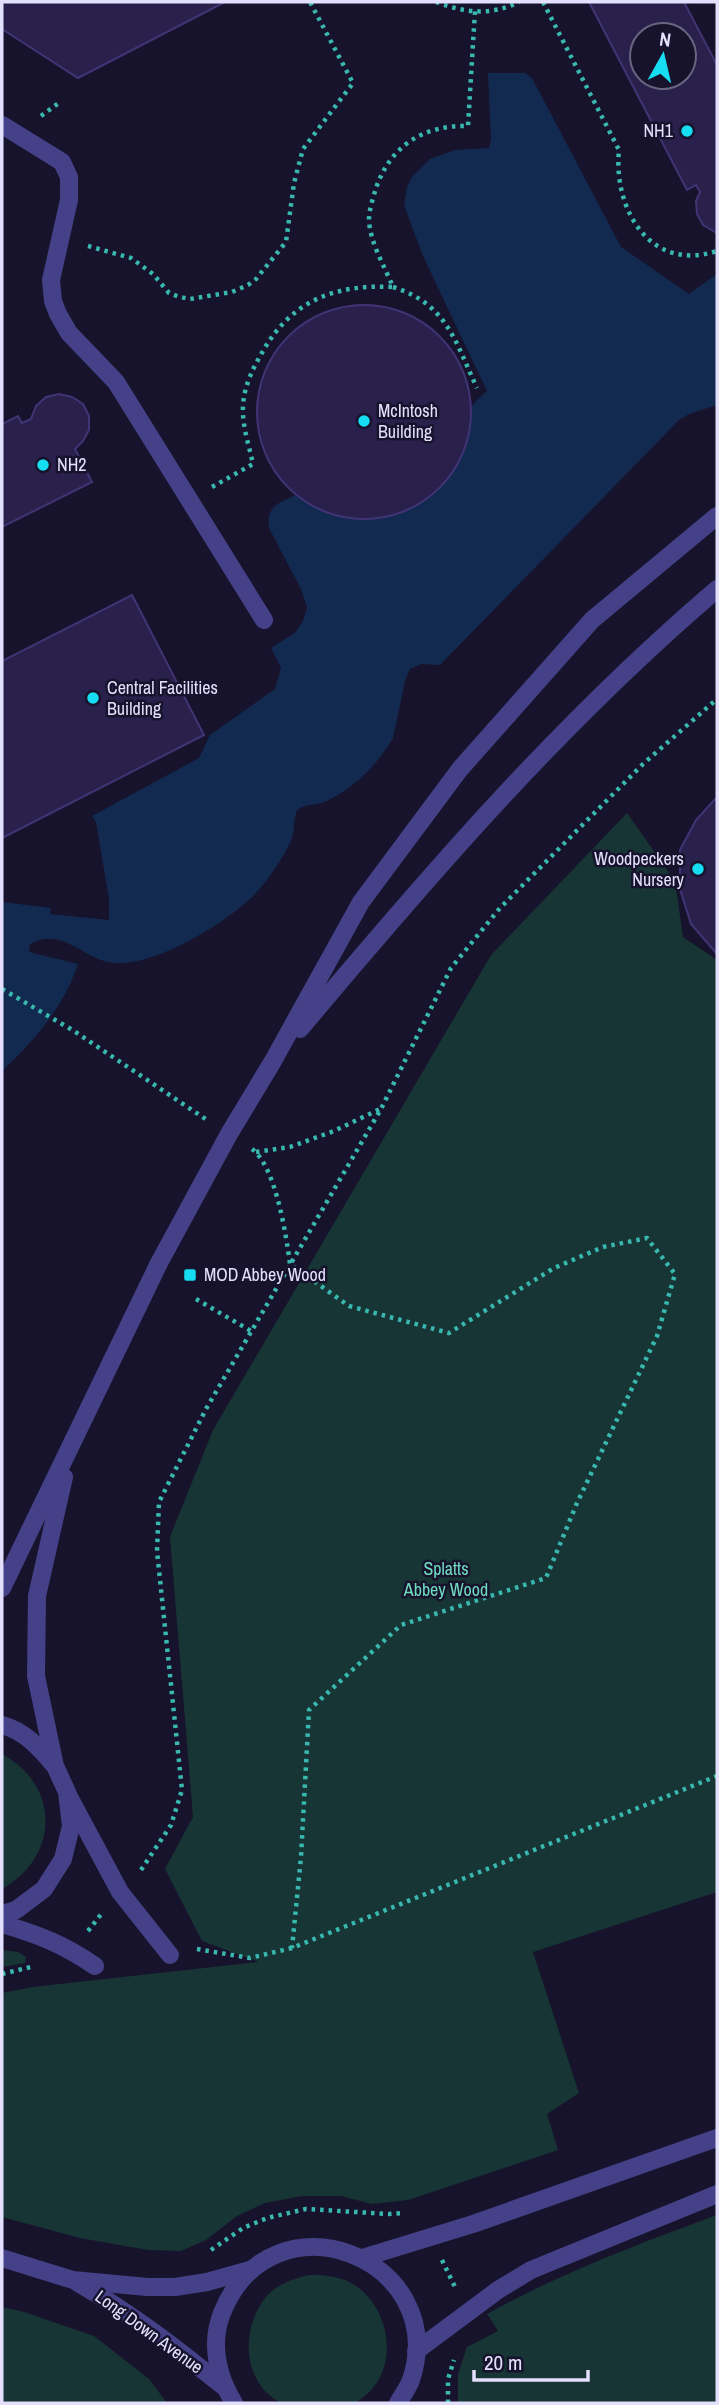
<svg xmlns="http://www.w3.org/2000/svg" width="719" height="2405" viewBox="0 0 719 2405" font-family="'Archivo Narrow',sans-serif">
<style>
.green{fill:#173534}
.water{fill:#132a50}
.building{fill:#29204b;stroke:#413476;stroke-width:2;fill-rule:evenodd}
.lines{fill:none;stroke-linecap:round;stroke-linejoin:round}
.path{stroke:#39b8b0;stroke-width:4.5;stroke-dasharray:3.5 5;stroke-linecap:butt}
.service{stroke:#444188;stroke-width:18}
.minor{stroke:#444188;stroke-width:18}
.tertiary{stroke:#444188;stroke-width:18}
.poi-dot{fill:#17ddf2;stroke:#17132c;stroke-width:2.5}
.labels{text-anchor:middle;stroke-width:5;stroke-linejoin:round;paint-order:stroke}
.poi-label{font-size:18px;fill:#e3e0fd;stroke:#17132c;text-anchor:start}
.park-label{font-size:18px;fill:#6edbbf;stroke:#17132c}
.street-label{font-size:18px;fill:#e3e0fd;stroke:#17132c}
</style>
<rect width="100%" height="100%" fill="#17132c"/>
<g class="green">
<path d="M627 813 675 881 683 937 717 960V1892L533 1952 579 2093 547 2114 558 2150 408 2200 372 2204 341 2196H302L265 2203 237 2216 206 2240 181 2251 148 2250 80 2238 2 2217V1993L33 1987 259 1962 202 1941 165 1869 193 1817 170 1537 213 1430 491 955Z"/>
<path d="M2 1754C61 1786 59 1857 2 1889Z"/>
<path d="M2 1950 18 1952 26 1957 25 1963 2 1967Z"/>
<path d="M717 2215V2403H458V2374L467 2347 498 2331 487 2314C561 2273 638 2244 717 2215Z"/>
<path d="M309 2275C325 2275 342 2276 356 2286 395 2313 400 2380 354 2403H281C242 2383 240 2329 266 2297 277 2284 293 2279 309 2275Z"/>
<path d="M2 2307 24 2312 94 2336 149 2379 167 2403H2Z"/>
</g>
<path class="water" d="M488 73H525L532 78 621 247 689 294 717 274V405L689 414 679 420 440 665 421 664 410 669 405 681 393 738C377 765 356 786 329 800 318 806 306 803 297 810 293 820 295 831 291 841 282 859 269 879 255 894 227 923 145 974 104 961 78 952 58 928 30 944L29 952 78 964C64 1007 34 1041 2 1071V902L51 908 50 914 109 920V899L96 822 92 816 199 758 210 735 275 689 281 668 271 648 295 633 303 621 307 608 302 591 269 528C266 506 278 504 295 495 305 501 316 509 328 513 386 530 447 502 467 443 470 432 467 416 472 406 475 401 483 395 487 391L423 256 404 205 407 187 412 177 430 159 455 150 489 148 491 139Z"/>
<g class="building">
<path d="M2 2H225L78 78 2 29Z"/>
<path d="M589 2H684L717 65V233L703 225 697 214 696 201 700 192 696 185 687 190ZM642 35H684V77H642Z"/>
<circle cx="364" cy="412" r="107"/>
<path d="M59 394 72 397 83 404 89 416V430L83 441 75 449 92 482 2 527V424L18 416 22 423 31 419 36 406 46 397Z"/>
<path d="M132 595 204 735 2 838V661Z"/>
<path d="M717 797V954L691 924 680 889V850L696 820Z"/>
</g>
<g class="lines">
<g class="path">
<path d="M436 2C466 13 490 16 519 2"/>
<path d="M543 2 619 150C613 209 650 273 717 251"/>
<path d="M41 116 60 102"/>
<path d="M88 246 131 258 153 274 169 293 180 297 190 299 232 292 248 285 256 279 286 242 294 183 303 149 353 83 310 2"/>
<path d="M393 287C447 304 455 341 477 388"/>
<path d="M212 487 253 464C249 445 242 426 243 406 244 386 253 368 263 351 292 300 336 284 393 287 385 267 370 243 369 220 369 210 373 198 376 188 391 145 424 125 468 126L475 11"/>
<path d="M2 989 74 1031 207 1120"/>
<path d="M252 1149C276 1167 286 1235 290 1264L349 1306 449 1333 554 1268 603 1247 647 1238 675 1274 657 1336 577 1503 546 1578 401 1625 309 1710 301 1857 292 1948"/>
<path d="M256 1152 290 1147 334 1131 380 1109"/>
<path d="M196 1299 251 1331"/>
<path d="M141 1870 171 1825 182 1790 157 1551 159 1502 206 1409 381 1109 451 968 500 908 643 764 717 699"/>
<path d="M88 1931 102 1913"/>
<path d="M197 1949 250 1958 292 1948 717 1776"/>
<path d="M2 1974 35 1966"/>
<path d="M211 2250 243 2228 267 2218 306 2209 389 2214 405 2213"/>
<path d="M442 2260 455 2287"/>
<path d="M448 2403V2379L454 2360"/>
</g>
<g class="service">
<path d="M2 125 62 162 69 177V200L51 280 53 301 58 314 69 333 116 382 264 620"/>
<path d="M68 1795 120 1892 170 1955"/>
<path d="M2 1924C39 1935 63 1944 95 1966"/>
</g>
<g class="minor">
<path d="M300 1029C431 873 561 722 717 589"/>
<path d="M2 1588 159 1263 229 1134 273 1061 361 902 460 769 592 620 717 516"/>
<path d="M2 1725C24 1731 39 1747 53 1764"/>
<path d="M2 1914 16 1910 44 1889 63 1859 71 1826 67 1792 55 1766 36 1676 37 1596 64 1477"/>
</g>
<g class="tertiary">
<path d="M2 2258 73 2280 147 2287H175L207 2282 250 2270"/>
<path d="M362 2258 473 2224 717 2138"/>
<path d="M78 2283C131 2313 177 2349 223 2386"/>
<path d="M416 2351 498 2290 531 2270 717 2194"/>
<path d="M234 2403C217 2376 210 2343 222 2313 272 2188 451 2258 411 2380 408 2388 402 2396 398 2403"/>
</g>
</g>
<g class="poi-dot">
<circle cx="687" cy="131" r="7"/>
<circle cx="364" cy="421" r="7"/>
<circle cx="43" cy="465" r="7"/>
<circle cx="93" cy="698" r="7"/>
<circle cx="698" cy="869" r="7"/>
<rect x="183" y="1268" width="14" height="14" rx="3.5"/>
</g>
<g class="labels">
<g class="poi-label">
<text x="673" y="137" text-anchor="end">NH1</text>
<text x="378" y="417">McIntosh<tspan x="378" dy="21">Building</tspan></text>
<text x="57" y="471">NH2</text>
<text x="107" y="694">Central Facilities<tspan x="107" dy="21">Building</tspan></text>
<text x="684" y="865" text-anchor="end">Woodpeckers<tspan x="684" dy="21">Nursery</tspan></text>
<text x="204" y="1281">MOD Abbey Wood</text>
</g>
<g class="park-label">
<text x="446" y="1575">Splatts<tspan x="446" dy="21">Abbey Wood</tspan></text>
</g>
<g class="street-label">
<text transform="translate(149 2332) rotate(36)" y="6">Long Down Avenue</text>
</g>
</g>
<rect width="719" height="2405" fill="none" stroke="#e3e0fd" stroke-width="7"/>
<g transform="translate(663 56) rotate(8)"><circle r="33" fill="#17132c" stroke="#696580" stroke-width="2"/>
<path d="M0-5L12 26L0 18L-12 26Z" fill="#17ddf2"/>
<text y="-10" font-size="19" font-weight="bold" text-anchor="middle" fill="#e3e0fd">N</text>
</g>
<path d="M474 2370v10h114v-10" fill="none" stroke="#e3e0fd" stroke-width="3.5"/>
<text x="484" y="2370" font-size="21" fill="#e3e0fd" stroke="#17132c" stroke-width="5" paint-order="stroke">20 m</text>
</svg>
